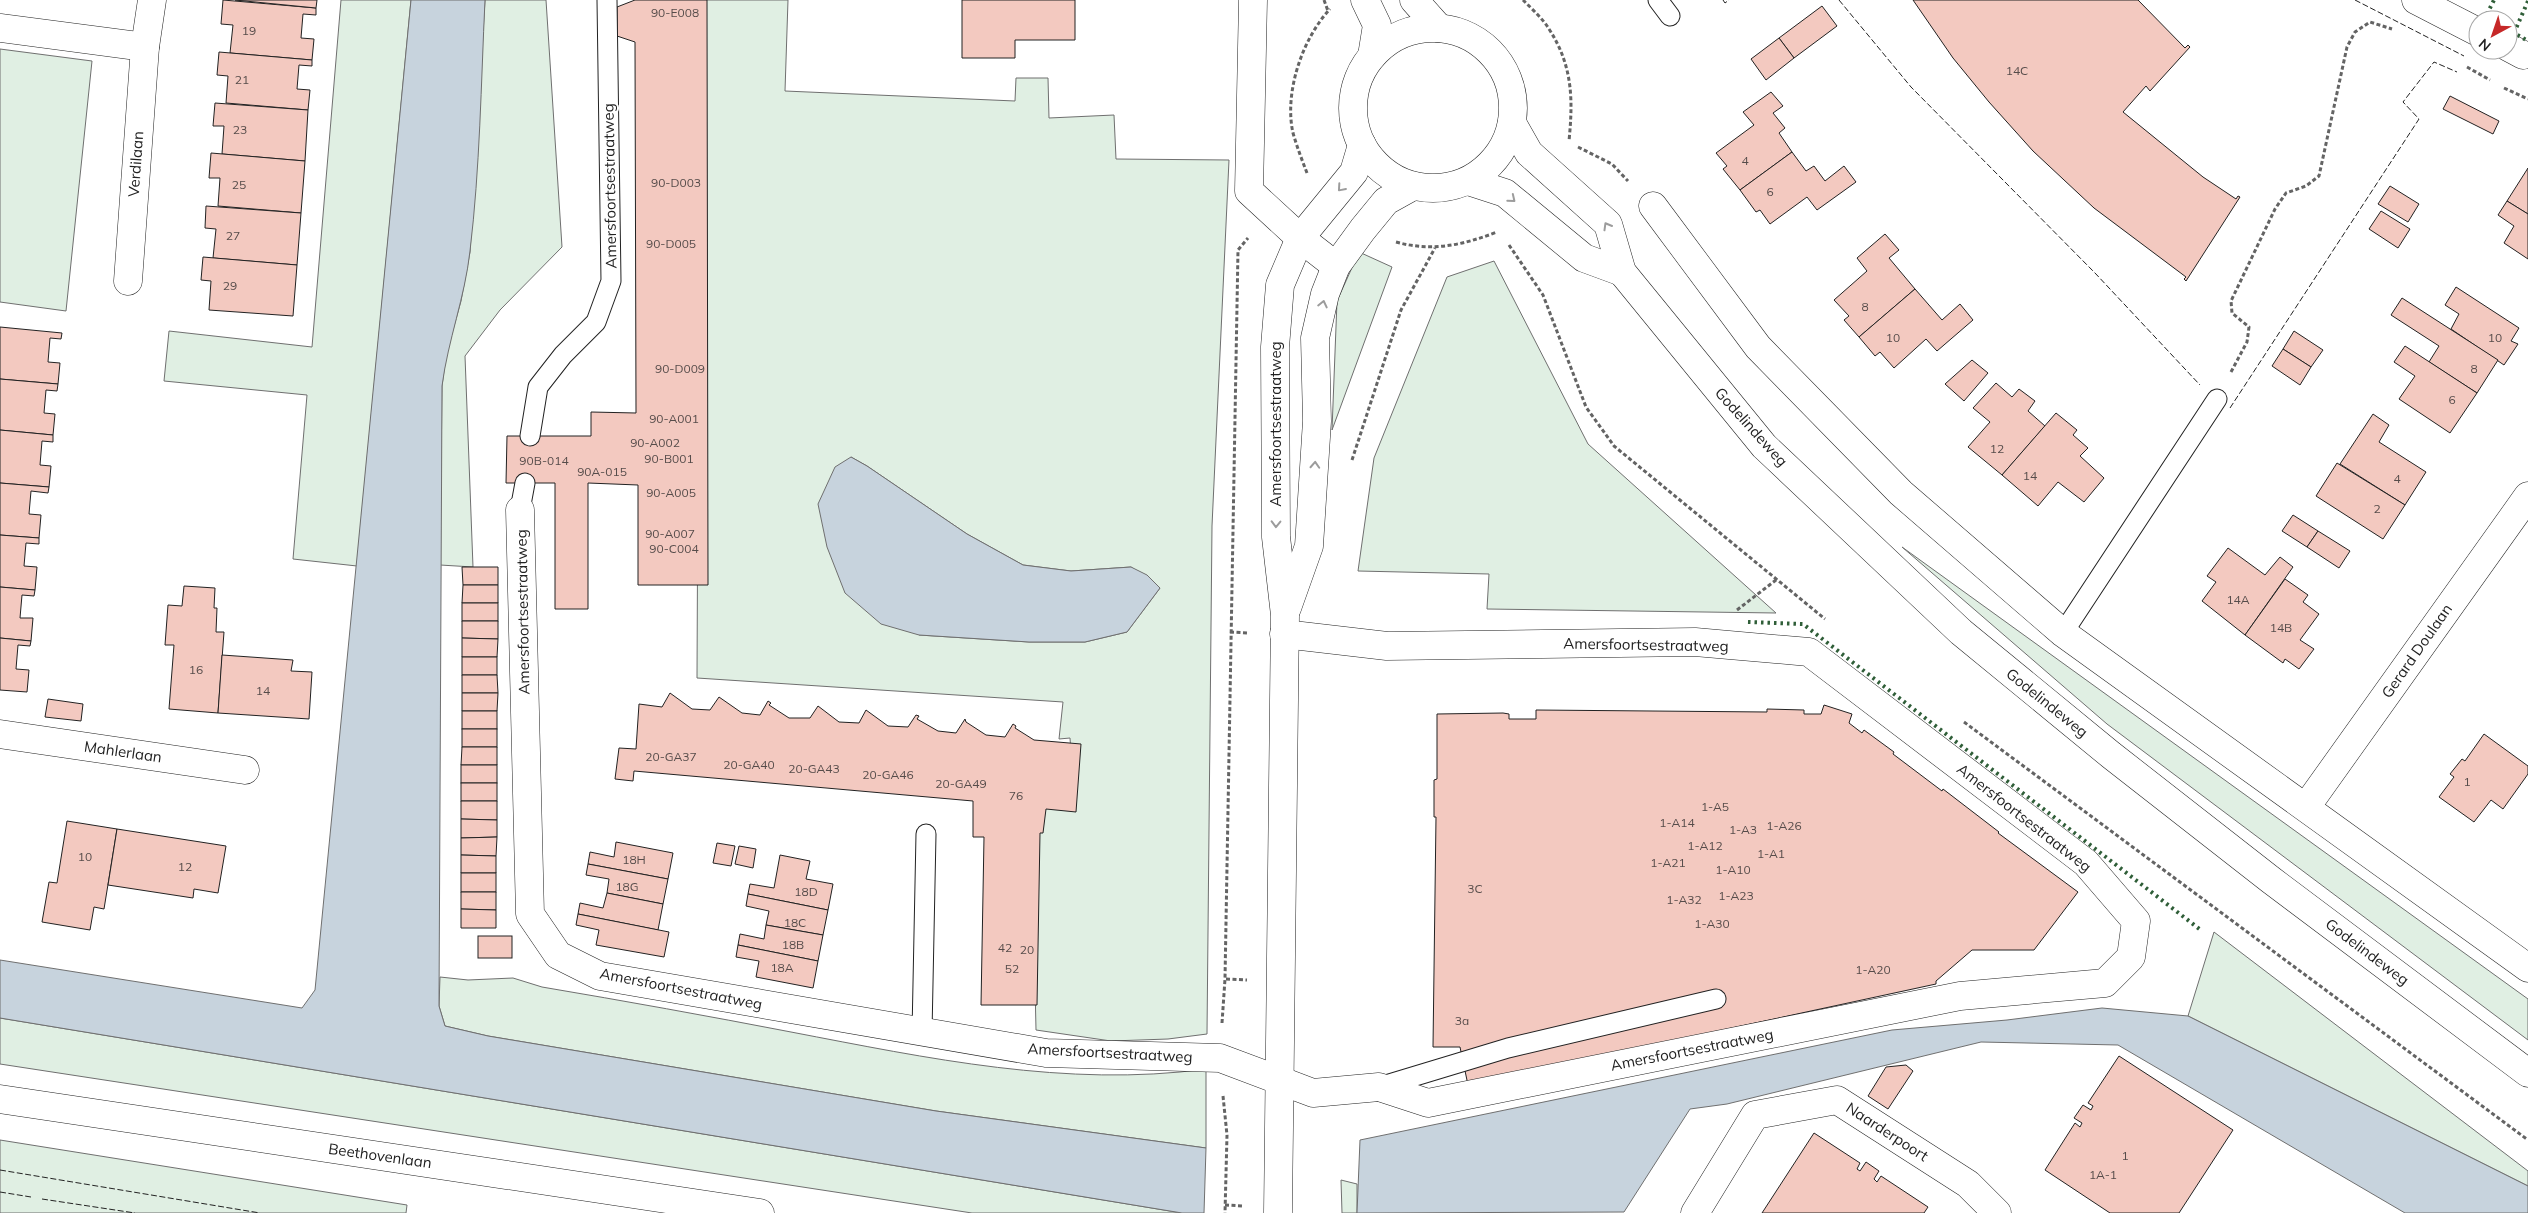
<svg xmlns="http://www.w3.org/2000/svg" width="2528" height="1213" viewBox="0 0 2528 1213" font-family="Mulish,sans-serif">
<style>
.green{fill:#e0efe3;stroke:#6f6f6f;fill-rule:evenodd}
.water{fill:#c7d3dd;stroke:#6f6f6f}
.building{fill:#f3c9c0;stroke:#222}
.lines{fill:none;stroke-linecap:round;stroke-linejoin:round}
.service-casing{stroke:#222;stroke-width:21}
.minor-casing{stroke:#222;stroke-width:29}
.tertiary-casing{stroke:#222;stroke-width:29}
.secondary-casing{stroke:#222;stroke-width:29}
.path{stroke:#646464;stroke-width:3;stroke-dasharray:4 2.5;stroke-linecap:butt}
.service{stroke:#fff;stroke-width:19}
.minor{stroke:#fff;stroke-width:28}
.tertiary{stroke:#fff;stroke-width:28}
.secondary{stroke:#fff;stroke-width:28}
.hedge{stroke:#2f5e38;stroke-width:4;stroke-dasharray:2.5 4;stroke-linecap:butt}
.fence{stroke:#222;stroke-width:1;stroke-dasharray:6 2.5;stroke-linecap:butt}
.oneway{stroke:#9c9c9c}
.labels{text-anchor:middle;stroke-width:4;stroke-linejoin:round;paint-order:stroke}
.number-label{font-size:12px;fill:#564c4a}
.street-label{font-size:15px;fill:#222;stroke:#fff}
</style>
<rect width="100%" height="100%" fill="#fff"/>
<g class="green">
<path d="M341 0H411L357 566 293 559 307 395 164 381 169 331 312 347Z"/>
<path d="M485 0H546L562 247 500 310 465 356 473 567 440 565 442 386 446 355 461 301 470 252Z"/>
<path d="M700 0H788L785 91 1015 101 1016 78H1048L1049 118 1114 115 1116 159 1229 160 1212 526 1207 1034 1168 1039 1111 1041 1036 1030 1031 800H1074L1070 738 1059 739 1063 702 697 678ZM851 457 867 466 967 534 1023 565 1071 571 1131 567 1160 588 1127 632 1085 642H1029L919 635Z"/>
<path d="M0 49 92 61 66 311 0 302Z"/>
<path d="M1359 252 1392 267 1332 430 1337 301Z"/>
<path d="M1494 261 1588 444 1776 613 1487 609 1489 574 1358 571 1374 458 1447 277Z"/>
<path d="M1902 547 2528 999V1040L2107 724Z"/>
<path d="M2214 932 2528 1171V1186L2188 1016Z"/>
<path d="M440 977 468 980 513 978 542 987C625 1001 708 1016 791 1032 927 1058 1067 1088 1206 1069V1148L936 1111 488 1036 445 1026 439 1006Z"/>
<path d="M0 1018 1182 1213H972L0 1064Z"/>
<path d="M0 1140 407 1205 406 1213H0Z"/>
<path d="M1341 1180 1357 1184V1213H1342Z"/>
</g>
<g class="water">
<path d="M411 0H485C481 84 480 168 470 251 465 297 448 340 442 386L439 1006 445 1026 488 1036 936 1111 1206 1148 1204 1213H1182L0 1018V960L302 1008 315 990Z"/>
<path d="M851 457 867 466 967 534 1023 565 1071 571 1131 567 1147 575 1160 588 1127 632 1085 642H1029L919 635 881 624 845 593 827 547 818 504 835 467Z"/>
<path d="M2102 1008 2188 1016 2528 1186V1213H2405L2118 1045 1981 1042 1727 1104 1690 1109 1624 1212 1357 1213 1360 1140 1892 1030 2007 1020Z"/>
</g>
<g class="building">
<path d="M223 0 316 8V15L303 14 301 38 314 39 312 60 230 53 233 25 221 24Z"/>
<path d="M235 0H317L316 8Z"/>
<path d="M635 0H707L708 585H638V485L588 483V609H555V483H506L507 436H591V412L636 413 635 42 617 36V7Z"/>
<path d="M962 0H1075V40H1015V58H962Z"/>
<path d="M1913 0H2138L2185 48 2188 45 2190 47 2150 91 2146 86 2123 112 2203 177 2236 199 2238 196 2240 197 2186 281 2184 279 2186 277 2094 208 2033 151 1989 102 1953 58Z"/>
<path d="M1822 6 1837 26 1794 58 1779 38Z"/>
<path d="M1779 38 1794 58 1766 80 1751 59Z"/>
<path d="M219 52 312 60V66L299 65 297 89 310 90 308 110 226 103 228 76 217 75Z"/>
<path d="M1771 92 1783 106 1773 113 1785 128 1779 133 1792 152 1740 190 1723 169 1727 166 1716 153 1754 125 1743 112Z"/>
<path d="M2450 96 2499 121 2493 134 2443 109Z"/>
<path d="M215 103 308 110 305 161 222 154 224 126H213Z"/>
<path d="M1792 152 1806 171 1814 166 1825 181 1844 166 1856 182 1817 210 1807 197 1770 224 1760 210 1756 212 1740 190Z"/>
<path d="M211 153 305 161 301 213 218 206 220 178H209Z"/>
<path d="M2528 168V214L2507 201Z"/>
<path d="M2390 186 2419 204 2408 222 2378 204Z"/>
<path d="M2507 201 2528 214V259L2504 243 2514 226 2498 215Z"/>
<path d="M206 206 301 213 297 265 213 258 216 229 205 228Z"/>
<path d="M2381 211 2410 229 2398 248 2369 229Z"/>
<path d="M1885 234 1899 250 1889 258 1915 289 1859 337 1844 320 1849 316 1834 300 1867 271 1857 258Z"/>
<path d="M203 257 297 265 293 316 209 310 211 281 201 280Z"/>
<path d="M2456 287 2519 328 2511 341 2518 344 2504 365 2451 329 2459 314 2445 305Z"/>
<path d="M1915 289 1942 320 1960 304 1973 320 1937 351 1926 339 1894 368 1880 352 1875 356 1859 337Z"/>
<path d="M2402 298 2498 360 2477 393 2429 362 2439 346 2391 315Z"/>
<path d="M0 327 62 333 61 339 50 338 48 362 60 363 58 384 0 379Z"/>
<path d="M2294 331 2323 350 2311 367 2283 349Z"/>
<path d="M2405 346 2477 393 2450 433 2399 399 2415 376 2394 362Z"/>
<path d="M2283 349 2311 367 2300 385 2272 366Z"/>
<path d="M1972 360 1988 373 1964 401 1945 384Z"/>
<path d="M0 379 58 384 57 391 46 390 44 413 55 414 53 435 0 430Z"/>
<path d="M1996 383 2012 397 2019 389 2035 401 2028 411 2045 426 2002 475 1968 447 1990 422 1973 408Z"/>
<path d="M2056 413 2077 430 2073 435 2088 448 2080 456 2104 478 2084 502 2058 482 2038 506 2002 475Z"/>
<path d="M2373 414 2389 425 2379 442 2426 472 2405 505 2340 464Z"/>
<path d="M0 430 53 435V442L42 441 40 465 51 466 49 487 0 483Z"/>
<path d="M2337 463 2405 505 2383 539 2316 496Z"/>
<path d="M0 483 49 487 48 493 31 491 29 514 41 515 39 538 0 535Z"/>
<path d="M2293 515 2318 531 2307 547 2282 531Z"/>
<path d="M2318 531 2350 551 2339 568 2307 547Z"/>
<path d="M0 535 39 538V544L26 543 24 566 37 567 35 590 0 587Z"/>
<path d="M2228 548 2265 575 2280 557 2293 567 2245 635 2202 601 2216 582 2207 576Z"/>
<path d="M462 567H498V585H463Z"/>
<path d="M2285 579 2308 595 2303 602 2319 614 2300 640 2314 649 2299 669 2285 659 2283 663 2245 635Z"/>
<path d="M463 585H498V603H462Z"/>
<path d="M184 586 215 588 214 608H217L216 632H224L218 713 169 709 174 645H165L168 605 182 606Z"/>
<path d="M0 587 35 590 34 596 22 595 20 618H33L31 641 0 638Z"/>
<rect x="462" y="603" width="36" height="18"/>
<path d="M462 621H498V639L462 638Z"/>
<path d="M0 638 31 641 30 646 18 645 16 669 29 670 27 692 0 690Z"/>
<path d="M462 638 498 639 497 657H462Z"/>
<path d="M222 655 293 660 291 671 312 672 309 719 218 713Z"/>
<rect x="462" y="657" width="35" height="18"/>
<path d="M462 675H497L498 693H462Z"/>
<path d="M462 693H498L497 711H462Z"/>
<path d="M670 693 692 709 710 710 719 697 742 713 760 715 768 701 771 703 769 705 789 718H810L818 706 839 722 859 723 866 710 888 726 908 727 916 715 919 716 917 719 938 731 956 733 965 719 966 722 986 735 1005 737 1013 724 1016 726 1015 728 1034 740 1081 744 1076 812 1046 809 1043 833H1040L1037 1005H981L984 837H973V801L634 771 633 781 615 779 619 748 636 749 639 704 662 707Z"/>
<path d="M48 699 83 704 81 721 45 717Z"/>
<path d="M1824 705 1852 714 1849 723 1862 733 1864 730 1894 752 1893 754 1942 791 1943 789 1999 832 1998 833 2078 892 2034 950H1972L1936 981V984L1468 1085 1460 1047H1433L1436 817H1434V780L1437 779V714L1503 713 1509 714V719H1536V710L1767 712V709L1804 710V714H1821Z"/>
<rect x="462" y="711" width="35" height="18"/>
<rect x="462" y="729" width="35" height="18"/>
<path d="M2484 734 2528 766V774L2503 809 2491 800 2474 822 2439 797 2454 777 2450 774 2462 759 2465 761Z"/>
<path d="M462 747H497V765H461Z"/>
<rect x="461" y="765" width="36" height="18"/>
<rect x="461" y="783" width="36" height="18"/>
<path d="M461 801H497V820L461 819Z"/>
<path d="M461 819 497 820V837L461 838Z"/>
<path d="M67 821 117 829 104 909 94 907 90 930 42 922 49 882 57 883Z"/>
<path d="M117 829 226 846 218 893 194 889 193 898 108 885Z"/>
<path d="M497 837 496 856 461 855V838Z"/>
<path d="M616 842 673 853 668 879 588 864 590 852 614 857Z"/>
<path d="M717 843 735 846 731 866 713 863Z"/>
<path d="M739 846 756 849 753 868 735 864Z"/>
<path d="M461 855 496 856V873H461Z"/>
<path d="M780 855 810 861 806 879 833 884 828 910 748 894 750 884 774 888Z"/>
<path d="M588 864 668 879 663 904 607 893 609 879 586 875Z"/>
<rect x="461" y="873" width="35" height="19"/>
<path d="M461 892H496V910L461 909Z"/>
<path d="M607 893 663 904 658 930 578 914 580 903 603 908Z"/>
<path d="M748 894 828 910 823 935 766 925 769 911 746 906Z"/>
<path d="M461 909 496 910V928H461Z"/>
<path d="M578 914 669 932 664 957 596 945 599 930 576 925Z"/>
<path d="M766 925 823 935 818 961 738 945 740 934 764 939Z"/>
<rect x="478" y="936" width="34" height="22"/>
<path d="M738 945 818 961 813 988 756 977 759 961 736 957Z"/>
<path d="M2119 1056 2233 1130 2179 1213H2110L2045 1170 2075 1123 2080 1127 2082 1123 2074 1118 2083 1105 2091 1110 2093 1106 2088 1103Z"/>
<path d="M1906 1065 1913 1071 1888 1109 1868 1096 1886 1067Z"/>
<path d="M1814 1133 1860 1163 1857 1169 1860 1171 1866 1162 1879 1171 1874 1179 1877 1182 1881 1176 1928 1207 1924 1213H1762Z"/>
</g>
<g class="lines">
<g class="service-casing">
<g id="service">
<path d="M1658 0 1670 16"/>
<path d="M530 436 538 387 563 355 596 322 611 281 607 0"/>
<path d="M520 510 525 483"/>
<path d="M2063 633 2217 399"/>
<path d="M922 1033 926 834"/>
<path d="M1379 1087 1508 1048 1716 999"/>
</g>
</g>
<g class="minor-casing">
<g id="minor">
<path d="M1253 0 1249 191 1300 238 1336 266"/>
<path d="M2416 0 2478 32"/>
<path d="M0 28 145 47"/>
<path d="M2508 47 2523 55"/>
<path d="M1653 206 1758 347 1901 493 2063 633 2528 968"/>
<path d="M128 281 145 47 152 0"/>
<path d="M520 510 530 914 558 955 600 976 1046 1053 1220 1058 1313 1093 1379 1087 1428 1103 1960 996 2105 983 2131 957 2136 921 2086 863 1809 652 1695 642 1387 646 1284 634"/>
<path d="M0 734 245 770"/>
<path d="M2306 807 2528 496"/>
<path d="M0 1099 760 1213"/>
<path d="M1695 1213 1755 1115 1837 1100 1968 1184 1997 1213"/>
</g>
</g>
<g class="tertiary-casing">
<g id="tertiary">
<path d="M1287 608 1309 546 1317 421 1315 338 1325 294 1336 266 1363 229 1386 201 1413 186"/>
<path d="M1278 1213 1285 615 1276 537 1275 347 1280 285 1300 238 1354 172 1362 145"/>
</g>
</g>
<g class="secondary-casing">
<g id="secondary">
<path d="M1365 0 1377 25 1372 56"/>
<path d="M1414 0 1439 28"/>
<circle cx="1433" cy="108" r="80"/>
<path d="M1512 123 1529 153 1608 224 1622 272 1764 446 1961 632 2111 755 2271 880 2528 1073"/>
<path d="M1468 181 1505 193 1584 258 1622 272"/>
</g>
</g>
<g class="path">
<path d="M1324 0 1328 11"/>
<path d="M1523 0C1532 9 1543 19 1549 29 1573 66 1573 100 1569 141"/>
<path d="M2467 67 2490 80"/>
<path d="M2504 88 2528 99"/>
<path d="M1578 147 1612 164 1628 181"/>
<path d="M1307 173C1302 160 1297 147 1293 133 1284 93 1302 39 1330 9"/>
<path d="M1396 242C1432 252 1463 245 1497 232"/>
<path d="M1509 245 1543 295 1586 407 1614 446 1825 619"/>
<path d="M2231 372 2247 342 2249 327 2232 313 2231 301 2275 209 2286 193 2306 186 2319 176 2347 47 2355 32 2370 22 2392 29"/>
<path d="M1352 460 1401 310 1435 248"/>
<path d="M1737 610 1776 580"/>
<path d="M1230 632 1248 633"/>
<path d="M1964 722 2528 1140"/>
<path d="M1226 979 1247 980"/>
<path d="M1222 1023 1225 979 1238 250 1248 238"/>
<path d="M1223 1096 1227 1135 1225 1213"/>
<path d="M1225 1205 1243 1206"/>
</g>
<use href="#service" class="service"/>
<use href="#minor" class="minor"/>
<use href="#tertiary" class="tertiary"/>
<use href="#secondary" class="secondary"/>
<g class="hedge">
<path d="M2528 1 2514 33 2528 41"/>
<path d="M2484 20 2494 0"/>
<path d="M1748 622 1803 624 2202 931"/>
</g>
<g class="fence">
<path d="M1723 0 1725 3 1729 0"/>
<path d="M1839 0 1911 87 2095 273 2200 385"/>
<path d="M2355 0 2464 56"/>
<path d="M2230 408 2419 119 2403 102 2434 62 2457 72"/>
<path d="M0 1170 260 1213"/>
<path d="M0 1192 31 1197"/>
<path d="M42 1199 135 1213"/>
</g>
</g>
<defs><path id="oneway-chevron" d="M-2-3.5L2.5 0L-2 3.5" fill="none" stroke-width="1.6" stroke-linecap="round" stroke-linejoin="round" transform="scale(1.25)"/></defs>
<g class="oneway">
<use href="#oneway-chevron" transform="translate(1341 188) rotate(131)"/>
<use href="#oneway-chevron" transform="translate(1512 199) rotate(39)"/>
<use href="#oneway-chevron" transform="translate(1607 226) rotate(-120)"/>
<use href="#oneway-chevron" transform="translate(1323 304) rotate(-77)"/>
<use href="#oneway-chevron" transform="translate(1315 465) rotate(-87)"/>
<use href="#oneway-chevron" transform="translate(1276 524) rotate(91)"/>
</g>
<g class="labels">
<g class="number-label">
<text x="675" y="17">90-E008</text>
<text x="249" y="35">19</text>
<text x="2017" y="75">14C</text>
<text x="242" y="84">21</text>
<text x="240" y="134">23</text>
<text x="1745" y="165">4</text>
<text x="676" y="187">90-D003</text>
<text x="239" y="189">25</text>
<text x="1770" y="196">6</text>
<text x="233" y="240">27</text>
<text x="671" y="248">90-D005</text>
<text x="230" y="290">29</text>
<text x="1865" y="311">8</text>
<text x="1893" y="342">10</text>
<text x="2495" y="342">10</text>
<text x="680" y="373">90-D009</text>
<text x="2474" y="373">8</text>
<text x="2452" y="404">6</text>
<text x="674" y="423">90-A001</text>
<text x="655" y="447">90-A002</text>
<text x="1997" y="453">12</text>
<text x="669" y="463">90-B001</text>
<text x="544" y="465">90B-014</text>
<text x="602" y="476">90A-015</text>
<text x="2030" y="480">14</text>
<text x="2397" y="483">4</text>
<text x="671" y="497">90-A005</text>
<text x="2377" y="513">2</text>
<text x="670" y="538">90-A007</text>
<text x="674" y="553">90-C004</text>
<text x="2238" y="604">14A</text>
<text x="2281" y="632">14B</text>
<text x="196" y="674">16</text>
<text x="263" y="695">14</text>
<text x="671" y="761">20-GA37</text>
<text x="749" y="769">20-GA40</text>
<text x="814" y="773">20-GA43</text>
<text x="888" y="779">20-GA46</text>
<text x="2467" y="786">1</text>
<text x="961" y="788">20-GA49</text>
<text x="1016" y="800">76</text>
<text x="1715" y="811">1-A5</text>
<text x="1677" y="827">1-A14</text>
<text x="1784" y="830">1-A26</text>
<text x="1743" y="834">1-A3</text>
<text x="1705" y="850">1-A12</text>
<text x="1771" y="858">1-A1</text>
<text x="85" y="861">10</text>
<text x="634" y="864">18H</text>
<text x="1668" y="867">1-A21</text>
<text x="185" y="871">12</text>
<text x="1733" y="874">1-A10</text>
<text x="627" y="891">18G</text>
<text x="1475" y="893">3C</text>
<text x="806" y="896">18D</text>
<text x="1736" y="900">1-A23</text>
<text x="1684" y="904">1-A32</text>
<text x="795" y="927">18C</text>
<text x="1712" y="928">1-A30</text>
<text x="793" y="949">18B</text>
<text x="1005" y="952">42</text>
<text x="1027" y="954">20</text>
<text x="782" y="972">18A</text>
<text x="1012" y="973">52</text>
<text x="1873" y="974">1-A20</text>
<text x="1462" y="1025">3a</text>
<text x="2125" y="1160">1</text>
<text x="2103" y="1179">1A-1</text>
</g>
<g class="street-label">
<text transform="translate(136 164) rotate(-86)" y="5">Verdilaan</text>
<text transform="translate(610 186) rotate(-91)" y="5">Amersfoortsestraatweg</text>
<text transform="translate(1276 424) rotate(-90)" y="5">Amersfoortsestraatweg</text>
<text transform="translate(1751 427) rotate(48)" y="5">Godelindeweg</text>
<text transform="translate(523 612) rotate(-91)" y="5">Amersfoortsestraatweg</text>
<text transform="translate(1646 645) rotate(1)" y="5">Amersfoortsestraatweg</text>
<text transform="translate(2417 651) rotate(-55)" y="5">Gerard Doulaan</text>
<text transform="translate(2047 703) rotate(39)" y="5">Godelindeweg</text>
<text transform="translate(123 752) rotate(8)" y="5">Mahlerlaan</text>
<text transform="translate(2024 818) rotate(38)" y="5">Amersfoortsestraatweg</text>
<text transform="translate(2367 952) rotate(37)" y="5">Godelindeweg</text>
<text transform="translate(681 989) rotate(11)" y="5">Amersfoortsestraatweg</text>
<text transform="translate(1692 1050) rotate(-11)" y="5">Amersfoortsestraatweg</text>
<text transform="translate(1110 1053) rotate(3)" y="5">Amersfoortsestraatweg</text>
<text transform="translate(1887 1132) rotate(33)" y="5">Naarderpoort</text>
<text transform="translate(380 1156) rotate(8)" y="5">Beethovenlaan</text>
</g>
</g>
<g transform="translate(2493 35) rotate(220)"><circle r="24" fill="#ffffff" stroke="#a7a7a7"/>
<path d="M0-4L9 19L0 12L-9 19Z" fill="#c62828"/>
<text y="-8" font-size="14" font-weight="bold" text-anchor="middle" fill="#222222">N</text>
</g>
</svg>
